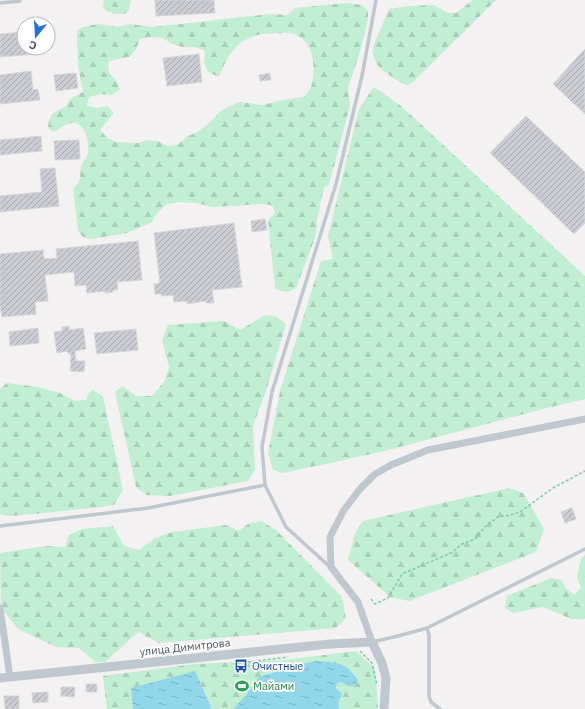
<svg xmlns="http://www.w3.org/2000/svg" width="585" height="709" viewBox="0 0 585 709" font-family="'IBM Plex Sans',sans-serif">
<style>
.forest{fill:url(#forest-firs);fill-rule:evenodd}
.water{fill:url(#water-ripples)}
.building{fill:url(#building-hatch);stroke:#d5d7dc}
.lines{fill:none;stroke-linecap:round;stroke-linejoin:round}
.path{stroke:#7ccba4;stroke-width:1.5;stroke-dasharray:3 2;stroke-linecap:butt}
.service{stroke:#c0c8cf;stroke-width:3.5}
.minor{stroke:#c0c8cf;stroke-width:7}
.tertiary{stroke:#c0c8cf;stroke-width:9}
.labels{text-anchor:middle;stroke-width:3.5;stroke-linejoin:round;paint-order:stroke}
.street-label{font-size:11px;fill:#4a545e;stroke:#fff}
.transit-label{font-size:11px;fill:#164399;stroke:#fff;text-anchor:start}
.leisure-label{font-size:11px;fill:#27864d;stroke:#fff;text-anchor:start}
</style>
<defs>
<pattern id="forest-firs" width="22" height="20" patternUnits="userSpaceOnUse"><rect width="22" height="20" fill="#c2eed3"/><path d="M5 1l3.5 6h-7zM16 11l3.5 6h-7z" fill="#a8ceb8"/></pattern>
<pattern id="water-ripples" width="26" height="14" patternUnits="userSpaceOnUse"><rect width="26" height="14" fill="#92d6e9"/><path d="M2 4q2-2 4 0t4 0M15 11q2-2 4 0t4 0" fill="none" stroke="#79b0c0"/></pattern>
<pattern id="building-hatch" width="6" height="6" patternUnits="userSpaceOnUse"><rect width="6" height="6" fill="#cbcdd3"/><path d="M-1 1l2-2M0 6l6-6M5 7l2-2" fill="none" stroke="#a7a9ae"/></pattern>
</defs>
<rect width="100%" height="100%" fill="#f3f1f1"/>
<g class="forest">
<path d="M104 0H131L129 10 125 14H115L106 11 103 7Z"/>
<path d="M473 0H496L412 83 407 86C393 77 369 67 373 47L389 9 408 6 434 5 448 13H456Z"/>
<path d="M346 3 362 5 368 11V19L359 55 348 88 350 105 348 113 329 185 324 187 317 220 316 235 296 288C288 293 283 293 275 288L268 221 275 213 273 206 265 204 212 207 197 203 182 202 167 204 156 214 152 222 127 233 90 239 83 237 78 231 73 189C85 178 77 175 82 164 83 161 86 159 87 156 91 144 85 118 68 124 63 125 58 130 54 132L48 128 49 120 52 114 66 106 70 99 83 92 78 66 77 31 83 27 98 24 117 27 130 24 153 27 269 14 288 15 295 8ZM262 34C271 34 284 32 293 34 314 39 317 70 311 87 310 91 306 94 304 97L283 100 262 105 240 102 230 106 221 111 206 126 197 132 188 136 177 145 167 146 158 141 148 140 138 143 116 142 107 138 100 130 114 113 107 106 97 108 87 106 89 97 100 94 111 95 120 90 116 80 109 73 108 62 118 59 129 57 136 49 140 39 151 37 163 38 172 44 183 47H195L205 51 204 62 208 72 219 77C228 55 236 39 262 34Z"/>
<path d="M374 87 401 106 585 276V399L543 409 381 452 283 473 273 470 268 453 280 391 321 261 333 259 328 236 359 109Z"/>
<path d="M265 315 275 316 286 324 266 391 253 426 255 470 248 481 170 496 146 495 136 487 115 392 122 386 136 396H152L164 382 169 367 162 340 168 325 224 321 240 330Z"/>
<path d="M7 383 38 387 60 393 75 401 86 400 89 393 93 390 103 397 123 490 114 505C87 509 61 511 34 514 24 514 9 518 0 514V389Z"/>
<path d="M509 488 523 493 544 529 536 552 409 601 390 597 348 560 355 533 363 521Z"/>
<path d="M262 521 277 531 342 597 346 618 336 628 159 643 138 632 105 662H95L79 648 56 647 18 629 1 608 0 553 46 546 65 547 69 535 82 529 113 526 124 546 139 550 155 538 172 532 226 525 239 531 248 524Z"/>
<path d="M585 555V619H571L543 607 513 613 505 608 507 596 551 578 562 580 566 589 575 595 581 587 577 578 581 558Z"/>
<path d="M356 651 375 669 378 709H340L338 703 337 682 358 680 353 672 343 665 302 664 293 667 246 695 233 709H212L204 691 131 688 133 709H107L103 676 194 664 284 660Z"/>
</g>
<g class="water">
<path d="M316 661C335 662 347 662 358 680L353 686H348L342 682 337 683 336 688 342 694 338 703 340 709H233L246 695 259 677 302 664Z"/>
<path d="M195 671 212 709H133L131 688Z"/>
</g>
<g class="building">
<path d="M155 0H214L215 13 156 16Z"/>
<path d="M24 32V48H35V54L0 57V34Z"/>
<path d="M585 49V114L553 84Z"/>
<path d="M199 54 202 82 167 86 163 58Z"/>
<path d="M31 71 33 90 38 89 40 100 0 104V75Z"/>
<path d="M76 73 78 88 56 91 54 75Z"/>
<path d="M270 73 271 80 260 81 259 75Z"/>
<path d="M526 116 585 172V223L574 234 490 153Z"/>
<path d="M41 136 42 151 0 155V140Z"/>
<path d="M79 140 80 159 55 160 54 141Z"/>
<path d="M55 168 59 206 0 212V196L42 192 40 169Z"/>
<path d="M265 219 267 230 252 232 251 221Z"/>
<path d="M234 223 242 287 212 290 214 303H206V301L187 304V301L174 302 173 295 162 296 161 294H155L154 284 160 283 154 233Z"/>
<path d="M138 241 142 280 117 282 118 290H113V292L105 293V291L87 293 86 285 75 286 74 272 45 275 48 301 35 302 36 314 2 317 0 305V254L43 250 44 259 57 258 56 249Z"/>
<path d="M69 326V330L83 328 86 349 75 351 76 361H85L84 372 70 371 71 354H68L67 351 57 353 54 332 62 331V327Z"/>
<path d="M38 328 39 343 10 346 9 332Z"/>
<path d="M136 329 138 350 97 354 94 333Z"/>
<path d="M572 508 576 519 565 523 561 512Z"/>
<rect x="86" y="684" width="11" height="8"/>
<path d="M61 687H75L74 697 61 696Z"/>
<path d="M48 692V702L33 703 32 693Z"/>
<path d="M4 696H19V709H5Z"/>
</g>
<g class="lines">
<g class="path">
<path d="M371 599 375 604 388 598 402 574 451 553 462 544 475 539 485 527 498 517 510 515 520 512 553 488 585 471"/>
<path d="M360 651 372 663 377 685"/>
<path d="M233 664 288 657"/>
</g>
<g class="service">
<path d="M0 3 20 1"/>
<path d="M0 526 148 508 265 485"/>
<path d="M330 567 286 527 265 485 262 447 272 392 336 184 362 76 376 0"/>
<path d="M427 628 429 635V696L431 702 440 709"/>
<path d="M372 642 398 636 427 628 585 549"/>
</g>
<g class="minor">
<path d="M0 608 10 677"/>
<path d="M372 642 358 602 331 567 330 537 344 510 360 489 375 474 391 465 428 450 585 419"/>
</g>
<path class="tertiary" d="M0 678 330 644 372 642 382 663 386 678 384 709"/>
</g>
<defs>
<g id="bus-bare" transform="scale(1.08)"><path d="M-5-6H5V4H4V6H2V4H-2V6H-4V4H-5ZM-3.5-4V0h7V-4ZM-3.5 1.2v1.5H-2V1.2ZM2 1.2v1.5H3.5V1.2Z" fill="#1a4fb4" stroke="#fff" stroke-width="2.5" paint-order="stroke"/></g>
<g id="stadium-bare" transform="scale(1.08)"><path d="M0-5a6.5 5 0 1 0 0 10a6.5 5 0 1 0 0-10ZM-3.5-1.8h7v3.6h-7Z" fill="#2e9e5b" stroke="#fff" stroke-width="2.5" paint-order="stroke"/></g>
</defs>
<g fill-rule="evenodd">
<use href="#bus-bare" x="241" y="666"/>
<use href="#stadium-bare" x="242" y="686"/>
</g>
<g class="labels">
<g class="street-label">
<text transform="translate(185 647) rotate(-6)" y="4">улица Димитрова</text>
</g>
<g class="transit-label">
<text x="252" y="670">Очистные</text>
</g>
<g class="leisure-label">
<text x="253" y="690">Майами</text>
</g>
</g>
<g transform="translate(36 36) rotate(198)"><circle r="19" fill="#ffffff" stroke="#b7bbbf"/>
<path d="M0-3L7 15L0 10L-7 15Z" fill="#2172dd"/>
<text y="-6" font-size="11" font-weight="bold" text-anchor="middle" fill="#4a545e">С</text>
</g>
</svg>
